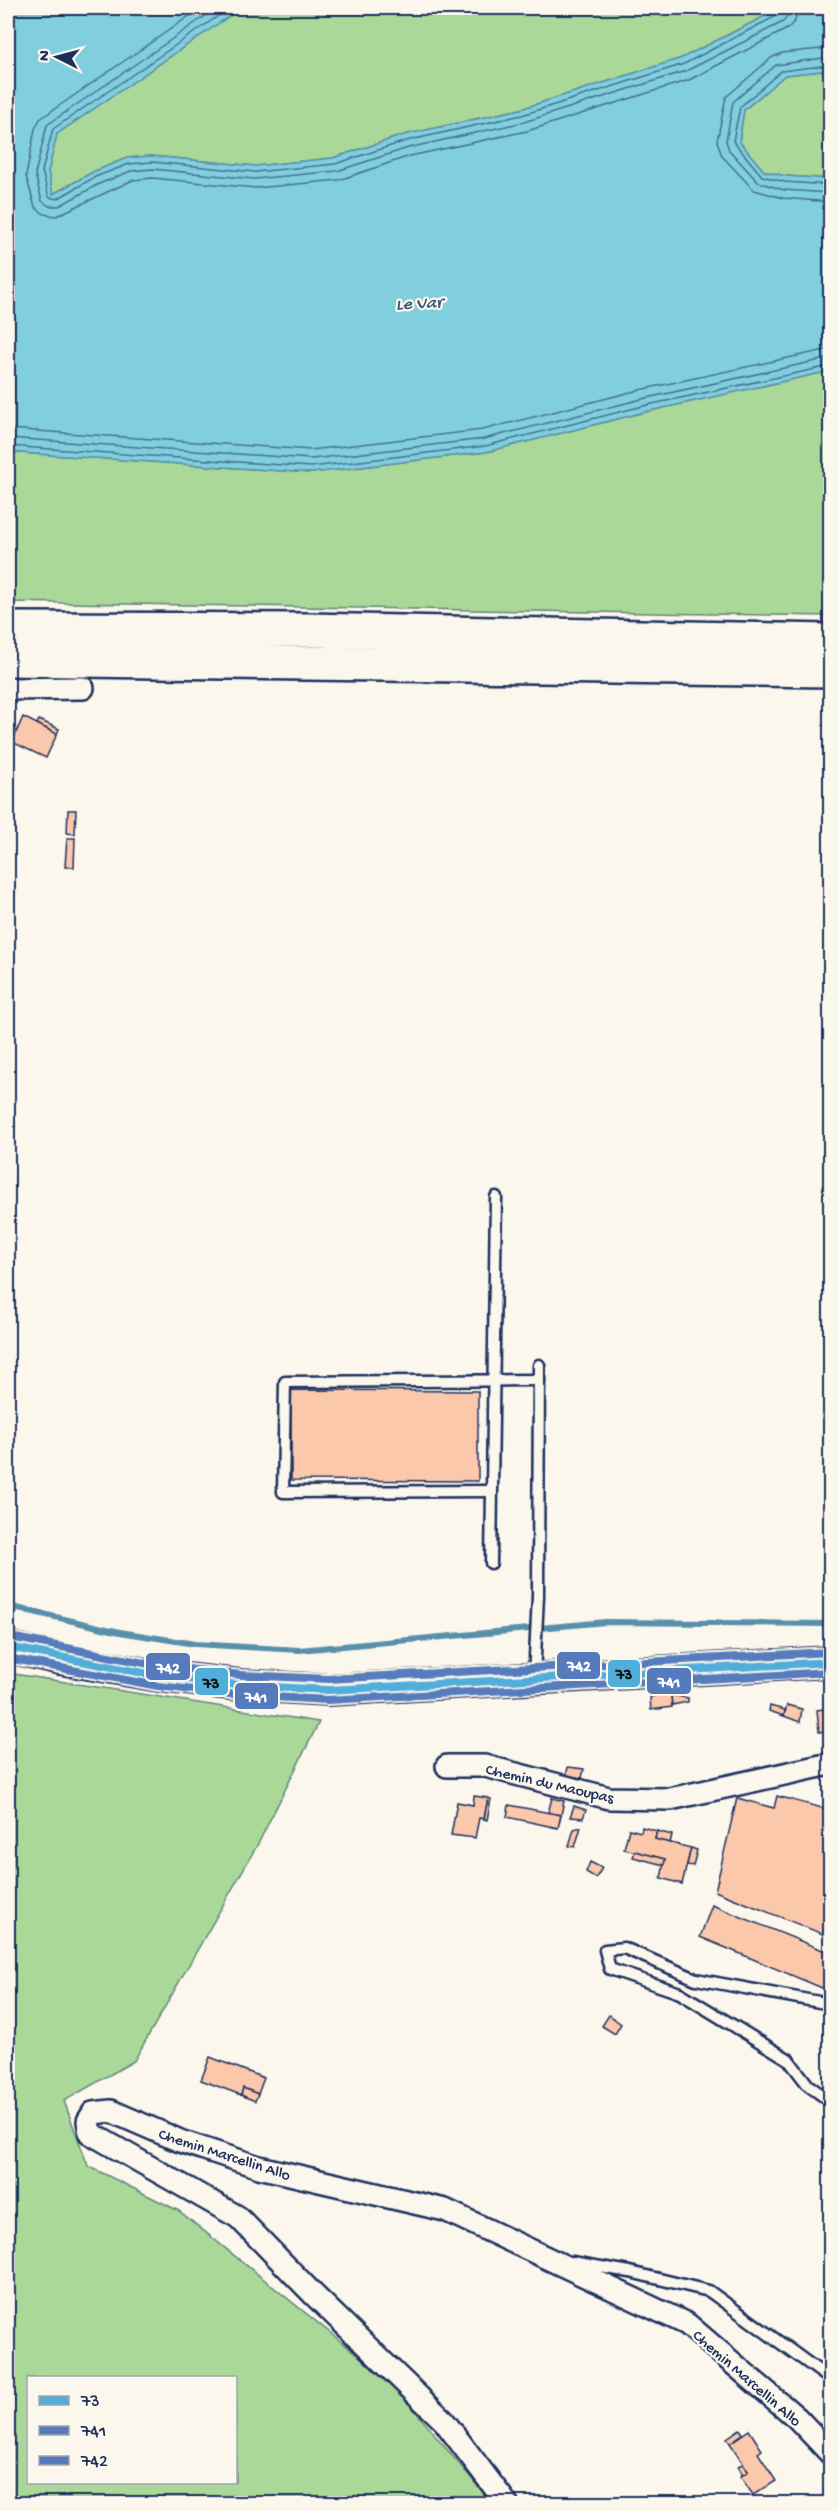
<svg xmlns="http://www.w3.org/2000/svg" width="838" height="2511" viewBox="0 0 838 2511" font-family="'Gochi Hand',sans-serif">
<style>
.green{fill:#aad898;stroke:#62847b;stroke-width:1.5;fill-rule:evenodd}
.water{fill:#81cfde;stroke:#588fab;stroke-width:1.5}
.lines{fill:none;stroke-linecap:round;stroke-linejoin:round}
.shore{stroke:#446f91;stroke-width:1.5}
.stream{stroke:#588fab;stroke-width:6}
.building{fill:#fcc8ac;stroke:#1b2f5e;stroke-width:1.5}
.service-casing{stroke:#1b2f5e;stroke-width:15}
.minor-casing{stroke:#1b2f5e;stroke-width:26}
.secondary-casing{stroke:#1b2f5e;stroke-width:34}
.trunk-casing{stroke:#1b2f5e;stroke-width:38}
.service{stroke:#fbf7ec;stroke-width:10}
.minor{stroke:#fbf7ec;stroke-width:21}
.secondary{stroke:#fbf7ec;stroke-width:30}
.trunk{stroke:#fbf7ec;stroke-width:33}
.bus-1-casing{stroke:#fbf7ec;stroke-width:12}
.bus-2-casing{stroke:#fbf7ec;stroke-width:12}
.bus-3-casing{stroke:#fbf7ec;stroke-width:12}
.bus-1{stroke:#51aedb;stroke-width:8}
.bus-2{stroke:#567bbd;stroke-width:8}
.bus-3{stroke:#567bbd;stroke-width:8}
.labels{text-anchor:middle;stroke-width:4.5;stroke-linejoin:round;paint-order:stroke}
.street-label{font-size:16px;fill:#1b2f5e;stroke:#fbf7ec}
.water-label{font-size:18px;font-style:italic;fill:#34577e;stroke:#fbf7ec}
.line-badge{stroke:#fbf7ec;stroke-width:2}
.badge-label{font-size:16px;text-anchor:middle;font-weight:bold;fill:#fff}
.pale-badge-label{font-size:16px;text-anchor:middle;font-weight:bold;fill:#111}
</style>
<rect width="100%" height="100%" fill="#fbf7ec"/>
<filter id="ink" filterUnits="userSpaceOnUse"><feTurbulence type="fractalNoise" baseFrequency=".0167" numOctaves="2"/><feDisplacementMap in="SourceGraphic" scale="12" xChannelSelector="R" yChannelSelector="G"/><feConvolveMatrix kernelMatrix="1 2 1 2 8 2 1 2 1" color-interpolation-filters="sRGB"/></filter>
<g filter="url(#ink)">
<g class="green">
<path d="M241 8H781L682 58 521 109 404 135 333 158 255 166 151 156 127 158 93 172 53 194 48 172 57 134Z"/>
<path d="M830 70V179L786 176 764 171 739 142 744 110 785 75Z"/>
<path d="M830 371V616L8 602V452L311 473 486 452 645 412Z"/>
<path d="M8 1673 319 1722 259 1842 134 2061 64 2101 88 2166 179 2211 390 2381 492 2503H8ZM28 2378H236V2482H28Z"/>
</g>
<path class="water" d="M8 8H241L57 134 48 172 53 194 93 172 127 158 151 156 255 166 333 158 404 135 521 109 682 58 781 8H830V70L785 75 744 110 739 141 764 171 786 176 830 179V371L645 412 486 452 311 473 8 452Z"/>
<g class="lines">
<g class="shore">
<path d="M201 8 40 119 35 129 26 176 35 207 44 214 56 216 133 180 152 178 256 188 339 180 410 156 527 131 689 80 787 29 795 21 798 8"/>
<path d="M217 8 47 125 35 174 42 201 49 206H59L99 184 131 171 152 169 254 179 337 171 408 148 524 122 686 71 783 22 788 15 789 8"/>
<path d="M230 8 53 129 42 171 49 197 57 199 95 177 129 164 152 162 255 172 335 164 406 141 522 115 684 64 778 15 782 8"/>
<path d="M830 48 782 53 771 58 726 97 717 141 722 156 754 190 783 198 830 202"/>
<path d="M830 57 776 65 733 102 726 141 729 150 758 182 784 190 830 193"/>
<path d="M830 65 781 71 740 107 733 141 762 176 785 182 830 185"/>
<path d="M8 429 311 450 482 430 639 390 830 349"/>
<path d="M8 438 311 459 484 439 642 399 830 358"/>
<path d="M8 446 311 467 485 446 643 406 830 366"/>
</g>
<path class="stream" d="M8 1606 120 1632 195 1644 299 1650 606 1622 830 1624"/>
</g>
<g class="building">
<path d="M23 717 57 734 46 758 12 742Z"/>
<path d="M39 720 59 729 57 734 37 724Z"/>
<path d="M68 810H76L75 834 67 833Z"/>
<path d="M67 838H75L74 867H65Z"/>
<path d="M291 1390 478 1391V1481L291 1480Z"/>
<path d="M658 1695 671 1694 672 1707 651 1710 650 1697Z"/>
<path d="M671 1695 688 1698V1702L672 1705Z"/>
<path d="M787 1705 802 1709 800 1722 784 1716Z"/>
<path d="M770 1706 785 1710 784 1716 769 1711Z"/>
<path d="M830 1708V1731L819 1732 817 1710Z"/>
<path d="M568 1767 584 1769 582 1778 566 1776Z"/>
<path d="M474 1796 488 1798 484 1819 479 1818 475 1838 451 1835 457 1802 473 1805Z"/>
<path d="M777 1796 830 1810V1937L715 1891 737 1798 774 1808Z"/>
<path d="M488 1798 491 1799 487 1820 484 1819Z"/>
<path d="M552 1798 564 1801 561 1815 548 1813Z"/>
<path d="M509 1805 561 1815 558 1828 507 1817Z"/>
<path d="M574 1806 586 1810 583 1818 570 1817Z"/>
<path d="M581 1827 575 1847 569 1846 574 1829Z"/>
<path d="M642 1827 657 1831 655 1839 691 1848 682 1884 661 1878 665 1859 624 1849 629 1829 641 1832Z"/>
<path d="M657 1831 672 1835 670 1843 655 1839Z"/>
<path d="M691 1848 697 1850 693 1866 687 1865Z"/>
<path d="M635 1851 665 1859 664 1865 633 1857Z"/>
<path d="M590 1862 602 1868 596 1878 586 1872Z"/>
<path d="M712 1905 830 1953V1982L827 1990 700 1937Z"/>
<path d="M609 2015 621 2024 615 2034 602 2026Z"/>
<path d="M210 2057 264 2078 258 2094 243 2088 241 2095 201 2080Z"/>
<path d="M243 2088 258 2094 255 2101 241 2095Z"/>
<path d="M740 2429 743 2434 730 2443 727 2438Z"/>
<path d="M749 2430 762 2450 758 2453 776 2481 753 2495 740 2476 748 2471 730 2443Z"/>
<path d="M743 2464 748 2471 743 2475 738 2466Z"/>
</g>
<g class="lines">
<g class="service-casing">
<g id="service">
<path d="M491 1491 283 1492 285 1382 539 1380"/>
<path d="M491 1563 496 1197"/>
<path d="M534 1677 538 1596 539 1365"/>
<path d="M830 2004 696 1979 624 1948 605 1950 610 1969 680 1993 788 2059 808 2085 830 2101"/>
<path d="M572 2262 630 2272 709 2291 830 2379"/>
</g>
</g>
<g class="minor-casing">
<g id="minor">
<path d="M8 689 83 688"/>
<path d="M447 1766H485L609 1798 670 1799 830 1764"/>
<path d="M507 2504 444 2421 314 2295 238 2217 90 2133 88 2121 93 2113 111 2111 180 2141 259 2167 445 2210 687 2324 797 2418 830 2453"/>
</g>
</g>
<g class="secondary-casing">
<path id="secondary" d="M8 1647 60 1659 159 1676 240 1685 329 1690 830 1662"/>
</g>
<g class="trunk-casing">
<g id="trunk">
<path d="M8 629 309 630 830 641"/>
<path d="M8 659 830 670"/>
</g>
</g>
<use href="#service" class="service"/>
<use href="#minor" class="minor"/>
<use href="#secondary" class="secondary"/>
<use href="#trunk" class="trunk"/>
<g class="bus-1-casing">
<path id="bus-1" d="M8 1647 159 1676 240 1685 329 1690 830 1662"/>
</g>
<g class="bus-2-casing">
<path id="bus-2" d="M8 1658 158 1686 239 1695 328 1700 830 1672"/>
</g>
<g class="bus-3-casing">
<path id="bus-3" d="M10 1637 160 1666 241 1675 329 1679 829 1652"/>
</g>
<use href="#bus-1" class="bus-1"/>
<use href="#bus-2" class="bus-2"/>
<use href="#bus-3" class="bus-3"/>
</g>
</g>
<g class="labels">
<g class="street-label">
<text transform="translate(550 1782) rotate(13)" y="6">Chemin du Maoupas</text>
<text transform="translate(225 2153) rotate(18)" y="6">Chemin Marcellin Allo</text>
<text transform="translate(748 2377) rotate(41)" y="6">Chemin Marcellin Allo</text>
</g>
<g class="water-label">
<text transform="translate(419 302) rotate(-3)" y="6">Le Var</text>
</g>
</g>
<g class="line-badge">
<rect x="556" y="1651" width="45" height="29" rx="6" fill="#567bbd"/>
<rect x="145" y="1652" width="46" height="29" rx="6" fill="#567bbd"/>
<rect x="607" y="1659" width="34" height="29" rx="6" fill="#51aedb"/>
<rect x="646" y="1667" width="46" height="28" rx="6" fill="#567bbd"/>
<rect x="194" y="1667" width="35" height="29" rx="6" fill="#51aedb"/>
<rect x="234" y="1682" width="45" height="28" rx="6" fill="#567bbd"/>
</g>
<g class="badge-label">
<text x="579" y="1671">742</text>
<text x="168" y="1673">742</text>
<text x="669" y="1687">741</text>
<text x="256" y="1702">741</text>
</g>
<g class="pale-badge-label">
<text x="624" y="1679">73</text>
<text x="211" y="1688">73</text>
</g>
<rect width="838" height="2511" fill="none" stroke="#fbf7ec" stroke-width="30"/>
<rect x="15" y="15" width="808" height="2481" fill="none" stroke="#1b2f5e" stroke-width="2" filter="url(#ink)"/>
<rect x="27" y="2376" width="210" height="108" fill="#fbf7ec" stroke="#a1a7b3" stroke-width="1.5"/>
<rect x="39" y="2396" width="30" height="9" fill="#51aedb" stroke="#a1a7b3" stroke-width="1.5"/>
<text x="81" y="2406" font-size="18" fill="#1b2f5e">73</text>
<rect x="39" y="2426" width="30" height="9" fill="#567bbd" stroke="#a1a7b3" stroke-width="1.5"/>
<text x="81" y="2436" font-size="18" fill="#1b2f5e">741</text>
<rect x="39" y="2456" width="30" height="9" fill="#567bbd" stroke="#a1a7b3" stroke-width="1.5"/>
<text x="81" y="2466" font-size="18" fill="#1b2f5e">742</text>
<g transform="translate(57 57) rotate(276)" stroke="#fbf7ec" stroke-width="4.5" paint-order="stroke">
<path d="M0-4.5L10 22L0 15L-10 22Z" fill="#1b2f5e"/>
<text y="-9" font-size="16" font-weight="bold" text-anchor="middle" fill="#1b2f5e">N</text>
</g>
</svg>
